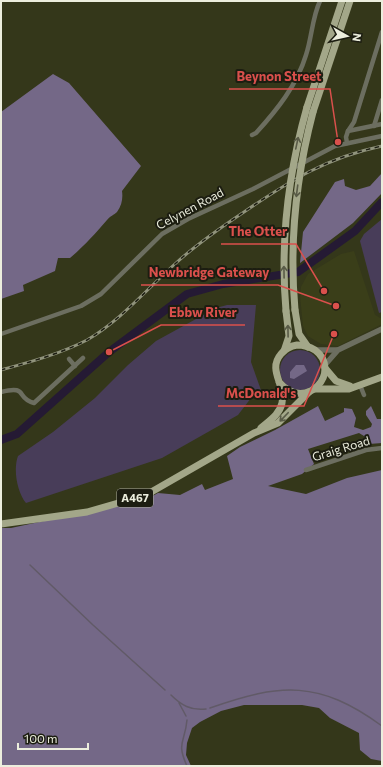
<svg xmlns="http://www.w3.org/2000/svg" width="383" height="767" viewBox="0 0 383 767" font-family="Commissioner,sans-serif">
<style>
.built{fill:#3a3e19}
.green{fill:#483d59}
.forest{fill:#746887}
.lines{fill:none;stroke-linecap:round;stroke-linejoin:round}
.stream{stroke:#615a67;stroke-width:1.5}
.river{stroke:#251a34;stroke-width:8}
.minor{stroke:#6c6e60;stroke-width:4.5}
.tertiary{stroke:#6c6e60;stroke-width:5.5}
.primary{stroke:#a3a789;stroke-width:7}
.rail-casing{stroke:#90937c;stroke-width:3}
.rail{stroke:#1c1d11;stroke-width:1.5;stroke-dasharray:4.5;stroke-linecap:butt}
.primary-bridge{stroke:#a3a789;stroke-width:7}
.oneway{stroke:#595b47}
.labels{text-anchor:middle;stroke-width:4;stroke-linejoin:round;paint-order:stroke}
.shield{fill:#1c1d11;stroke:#aeafa0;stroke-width:1}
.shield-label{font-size:11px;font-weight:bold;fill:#eceedd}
.street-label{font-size:12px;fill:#eceedd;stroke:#1c1d11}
.leader{fill:none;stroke:#da504c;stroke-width:1.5}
.callout-dot{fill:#da504c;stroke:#1c1d11;stroke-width:1.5}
.callout-label{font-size:13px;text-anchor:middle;font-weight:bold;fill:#da504c;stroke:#1c1d11;stroke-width:4;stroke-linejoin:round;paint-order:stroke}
</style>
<rect width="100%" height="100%" fill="#34371a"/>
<path class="built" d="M354 251 375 315 382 319V324L338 346 321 344 308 336 303 326 300 296 301 287 308 274 341 254Z"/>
<g class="green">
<path d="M382 219V312L379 313 360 241 364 234Z"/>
<path d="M227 305H256L251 362 262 393 251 398 238 415 162 458 26 503C17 492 13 469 18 456L53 432 95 398 128 365 156 341 216 308Z"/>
<circle cx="300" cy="370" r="20"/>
</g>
<g class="forest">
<path d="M53 74 69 83 141 166 122 191C123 198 122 205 117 212 114 215 110 216 107 220 96 233 83 247 70 258H58L55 271 23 285 24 291 1 299V112Z"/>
<path d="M382 173V193L353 223 300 263 303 232 335 182 344 179 345 186 356 190 370 186Z"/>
<path d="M296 365H304L307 371 294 379 290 378V372Z"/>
<path d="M318 406 325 421 344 412V408L352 409 356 418 354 427 363 430 371 427 372 424 366 415V411L371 406 377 419H382V443L369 444V439L359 433 308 449 314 464 302 474 268 486 306 494 347 478 382 470V761L371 759 360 750 359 733 330 718 319 708 302 705H244L221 711 200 722 192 728 187 743 186 755 191 766H1V528H11L147 499 158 493 180 495 202 484 205 490 233 479 227 456 240 447 275 430Z"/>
</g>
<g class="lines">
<g class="stream">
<path d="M30 565 93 625 165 690"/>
<path d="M171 695C181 705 191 711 206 709"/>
<path d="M179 703 186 716"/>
<path d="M210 708C281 683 319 680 382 726"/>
<path d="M187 720C185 743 176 742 187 766"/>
</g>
<path class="river" d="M1 440 17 434 109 352 187 294 223 284 298 272 355 231 382 202"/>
<g class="minor">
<path d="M374 126 382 100"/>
<path d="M348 131 354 122 382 32"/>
<path d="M252 135 256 133C277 110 297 85 306 55 312 37 312 18 320 1"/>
<path d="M347 143 346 137 348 131 382 124"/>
<path d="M1 334 81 306 101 294 162 234 188 219 253 189 335 146 382 136"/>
<path d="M69 359 75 366"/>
<path d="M360 385 364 395"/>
<path d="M1 392C29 385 15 398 34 403L83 358"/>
<path d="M306 470 366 450 382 448"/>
</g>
<g class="tertiary">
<path d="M314 350H337"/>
<path d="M324 366 338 350 382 329"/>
</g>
<g class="primary">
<path d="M307 107 342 1"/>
<path d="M313 112 350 1"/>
<path d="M295 310 299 334 308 347"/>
<path d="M284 351 289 336 286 311"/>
<path d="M325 368 336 381 350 386"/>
<path d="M314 389H349L382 377"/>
<path d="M261 428C269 421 280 414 282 403 286 385 267 370 281 354 285 349 291 346 297 345 303 345 310 347 315 350 343 371 306 414 279 382"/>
<path d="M1 524 87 512 146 495 254 433 278 423 309 392"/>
</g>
<g class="rail-casing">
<path id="rail" d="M1 370C30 362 60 354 87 340 121 320 147 289 176 263 197 244 220 228 244 212 291 180 326 158 382 146"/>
</g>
<use href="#rail" class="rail"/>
<g class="primary-bridge">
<path d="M295 310C289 242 296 177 313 112"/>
<path d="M286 311C280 242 288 174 307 107"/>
</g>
</g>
<defs><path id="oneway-shaft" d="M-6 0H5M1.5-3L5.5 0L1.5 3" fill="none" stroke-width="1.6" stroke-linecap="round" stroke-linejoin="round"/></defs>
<g class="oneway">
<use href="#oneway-shaft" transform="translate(297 143) rotate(-78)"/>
<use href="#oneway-shaft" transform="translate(297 191) rotate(97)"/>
<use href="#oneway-shaft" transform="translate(284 272) rotate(-91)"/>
<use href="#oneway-shaft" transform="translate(288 331) rotate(-91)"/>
<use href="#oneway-shaft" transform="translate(284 417) rotate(134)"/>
</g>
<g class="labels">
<rect class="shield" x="117" y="489" width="36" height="18" rx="3"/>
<g class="shield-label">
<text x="135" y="502">A467</text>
</g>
<g class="street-label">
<text transform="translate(190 209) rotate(-28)" y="4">Celynen Road</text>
<text transform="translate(341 449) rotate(-17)" y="4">Graig Road</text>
</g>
</g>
<path class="leader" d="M338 142L330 89H229M324 291L296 244H221M336 306L278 285H141M109 352L161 325H245M334 334L304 406H218"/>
<g class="callout-dot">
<circle cx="338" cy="142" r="4"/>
<circle cx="324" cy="291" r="4"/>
<circle cx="336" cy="306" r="4"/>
<circle cx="109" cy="352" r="4"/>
<circle cx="334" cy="334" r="4"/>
</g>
<g class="callout-label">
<text x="279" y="81">Beynon Street</text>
<text x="258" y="236">The Otter</text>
<text x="209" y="277">Newbridge Gateway</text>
<text x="203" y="317">Ebbw River</text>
<text x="261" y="398">McDonald's</text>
</g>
<rect width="383" height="767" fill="none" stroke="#eceedd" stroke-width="4"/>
<g transform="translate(347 36) rotate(98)" stroke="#1c1d11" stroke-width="3" paint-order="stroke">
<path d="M0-3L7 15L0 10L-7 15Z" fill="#eceedd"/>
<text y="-6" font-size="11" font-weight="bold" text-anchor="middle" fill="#eceedd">N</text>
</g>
<path d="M18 743v6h70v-6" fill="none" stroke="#eceedd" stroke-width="2"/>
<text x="24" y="743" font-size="12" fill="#eceedd" stroke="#1c1d11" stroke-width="3" paint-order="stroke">100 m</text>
</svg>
